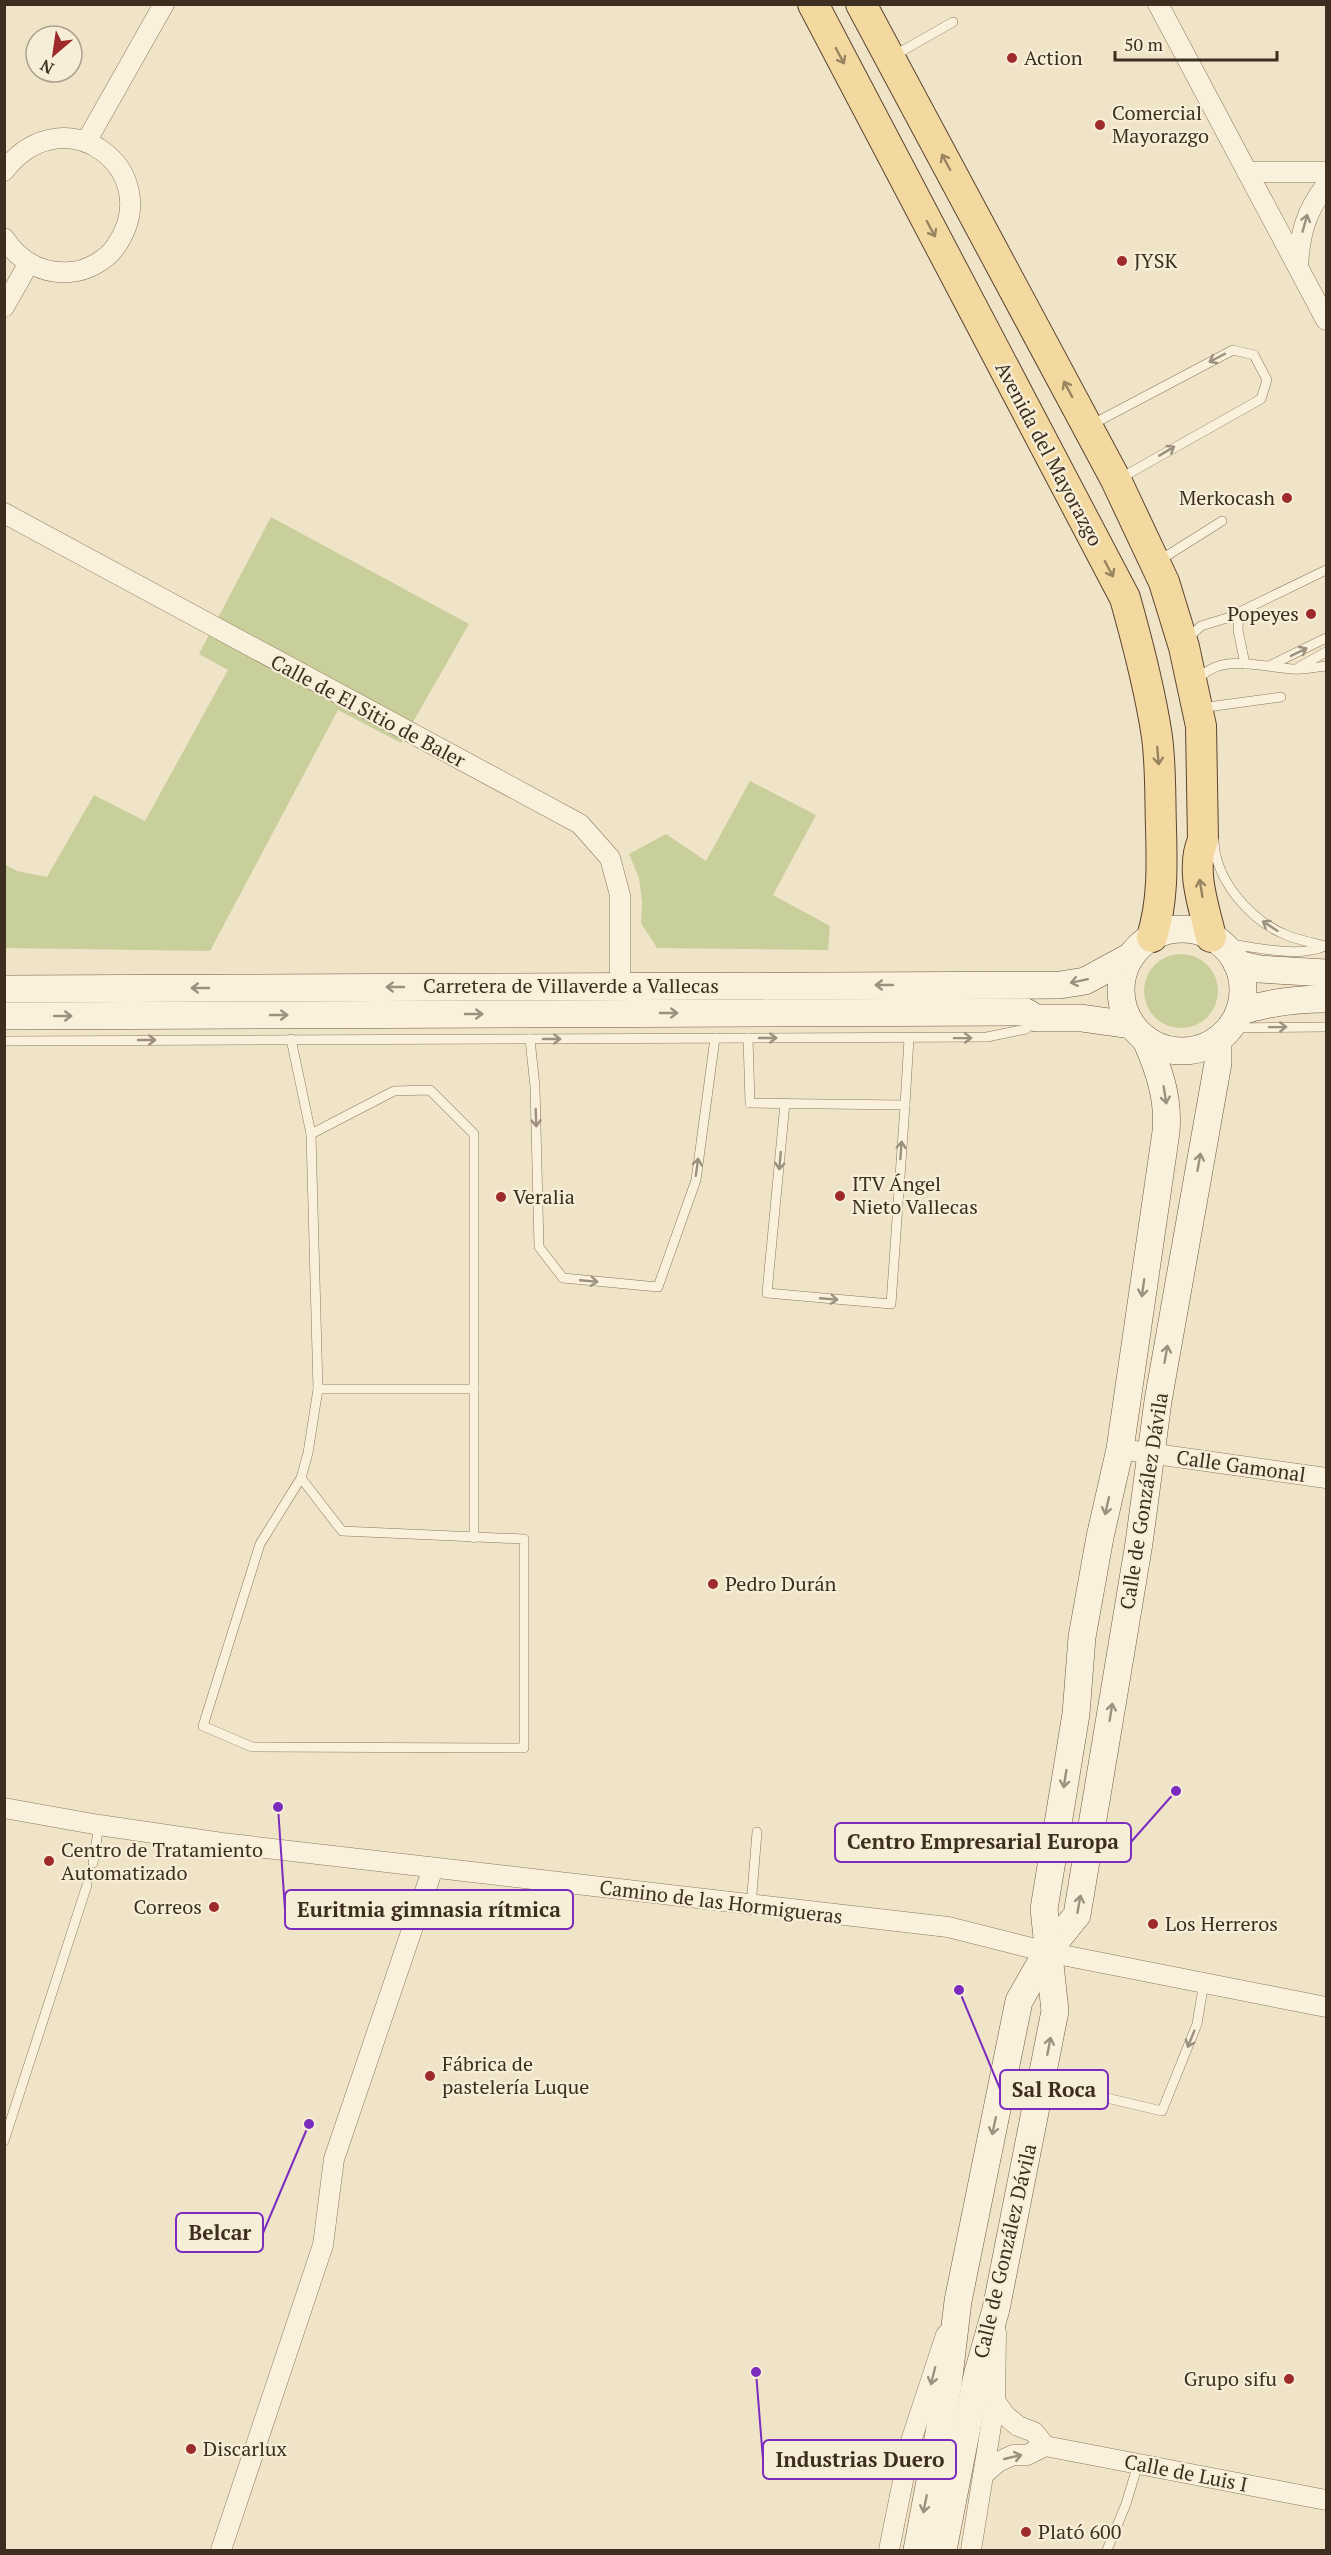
<svg xmlns="http://www.w3.org/2000/svg" width="1331" height="2555" viewBox="0 0 1331 2555" font-family="'PT Serif',serif">
<style>
.green{fill:#c9cf9b}
.lines{fill:none;stroke-linecap:round;stroke-linejoin:round}
.lane-casing{stroke:#8d765c;stroke-width:10}
.street-casing{stroke:#8d765c;stroke-width:21}
.secondary-casing{stroke:#6f573f;stroke-width:28}
.primary-casing{stroke:#5b4430;stroke-width:32}
.lane{stroke:#faf1dc;stroke-width:9}
.street{stroke:#faf1dc;stroke-width:20}
.secondary{stroke:#faf1dc;stroke-width:27}
.primary{stroke:#f3d9a0;stroke-width:30}
.oneway{stroke:#988460}
.oneway2{stroke:#9c907e}
.poi-dot{fill:#9e2a2b;stroke:#f7eed8;stroke-width:2}
.labels{text-anchor:middle;stroke-width:4.5;stroke-linejoin:round;paint-order:stroke}
.poi-label{font-size:20px;fill:#3d2e20;stroke:#f7eed8;text-anchor:start}
.street-label{font-size:20px;fill:#3d2e20;stroke:#f7eed8}
.leader{fill:none;stroke:#7b2cbf;stroke-width:2}
.callout-dot{fill:#7b2cbf;stroke:#f7eed8;stroke-width:2}
.callout{fill:#f7eed8;stroke:#7b2cbf;stroke-width:2}
.callout-label{font-size:21px;text-anchor:middle;font-weight:bold;fill:#3d2e20}
</style>
<rect width="100%" height="100%" fill="#f0e4c8"/>
<g class="green">
<path d="M271 517 469 624 401 743 338 710 210 951 5 948 4 864 17 871 47 877 94 795 145 821 228 670 199 654Z"/>
<path d="M750 781 816 815 773 895 830 926 828 950 657 948 641 923 642 902 639 878 629 854 666 834 706 861Z"/>
<circle cx="1181" cy="991" r="37"/>
</g>
<g class="lines">
<g class="lane-casing">
<g id="lane">
<path d="M895 55 953 22"/>
<path d="M1091 425 1233 350 1254 355 1267 380 1261 399 1119 479"/>
<path d="M1157 562 1222 521"/>
<path d="M1239 612 1238 630 1245 664"/>
<path d="M1187 639 1201 626 1227 618 1326 570"/>
<path d="M1271 665 1326 638"/>
<path d="M1299 667 1326 652"/>
<path d="M1197 681C1220 651 1263 668 1294 669 1304 670 1316 667 1326 666"/>
<path d="M1200 708 1281 697"/>
<path d="M1214 840C1215 880 1250 920 1286 935 1298 940 1314 943 1326 946"/>
<path d="M1219 942C1248 946 1298 959 1325 946"/>
<path d="M1230 1028 1326 1027"/>
<path d="M748 1038 750 1103 905 1105 891 1304 767 1293 785 1103"/>
<path d="M291 1039 311 1134 318 1389 308 1453 301 1478 260 1544 203 1726 252 1747 524 1748V1539L342 1531 301 1478"/>
<path d="M530 1039 535 1087 539 1247 563 1278 658 1287 696 1180 715 1038"/>
<path d="M4 1041 987 1037 1026 1029 1035 1020"/>
<path d="M905 1105 909 1038"/>
<path d="M311 1134 394 1091 430 1090 474 1134V1538"/>
<path d="M318 1389H474"/>
<path d="M93 1863 99 1825"/>
<path d="M751 1906 757 1832"/>
<path d="M1043 2083 1162 2111 1197 2024 1204 1982"/>
<path d="M4 2141 87 1885"/>
<path d="M1107 2550 1126 2504 1138 2464"/>
</g>
</g>
<g class="street-casing">
<g id="street">
<path d="M1158 4 1326 320"/>
<path d="M86 142 164 4"/>
<path d="M4 171C64 92 168 171 116 246 107 260 87 271 70 272 42 274 19 261 4 238"/>
<path d="M1247 172H1326"/>
<path d="M1298 266C1300 232 1306 212 1326 185"/>
<path d="M4 307 29 263"/>
<path d="M4 513 580 824 610 858 620 895V985"/>
<path d="M1120 1449 1326 1478"/>
<path d="M4 1808 99 1825 222 1843 948 1927 1047 1952 1326 2007"/>
<path d="M996 2332 995 2401 1005 2415 1018 2426 1034 2432 1045 2446"/>
<path d="M984 2474 998 2462 1013 2455H1027L1045 2446 1326 2500"/>
<path d="M221 2550 323 2245 334 2159 433 1868"/>
<path d="M889 2550 911 2441 946 2335"/>
<path d="M971 2550 995 2401"/>
</g>
</g>
<g class="secondary-casing">
<g id="secondary">
<circle cx="1182" cy="990" r="61"/>
<path d="M1237 964 1259 969 1326 973"/>
<path d="M4 989 1060 985 1085 981 1131 956"/>
<path d="M1239 1012C1269 1002 1295 999 1326 999"/>
<path d="M4 1016 1026 1012 1036 1018H1081L1131 1025"/>
<path d="M917 2550 948 2385 958 2301 1019 2001 1047 1952 1077 1915 1139 1543 1158 1401 1218 1063V1040"/>
<path d="M943 2550 977 2376 996 2309 1055 2011 1044 1909 1076 1714 1082 1637 1100 1537 1120 1449 1166 1132C1169 1098 1159 1070 1146 1040"/>
</g>
</g>
<g class="primary-casing">
<g id="primary">
<path d="M813 4 1125 598C1138 644 1150 689 1157 737 1161 767 1160 798 1161 828 1162 865 1163 902 1152 937"/>
<path d="M861 4 1116 480 1164 582 1184 647 1201 726 1203 840C1190 869 1204 907 1211 937"/>
</g>
</g>
<use href="#lane" class="lane"/>
<use href="#street" class="street"/>
<use href="#secondary" class="secondary"/>
<use href="#primary" class="primary"/>
</g>
<defs><path id="oneway-shaft" d="M-6 0H5M1.5-3L5.5 0L1.5 3" fill="none" stroke-width="1.6" stroke-linecap="round" stroke-linejoin="round" transform="scale(1.5)"/></defs>
<g class="oneway">
<use href="#oneway-shaft" transform="translate(840 56) rotate(62)"/>
<use href="#oneway-shaft" transform="translate(946 162) rotate(-118)"/>
<use href="#oneway-shaft" transform="translate(931 229) rotate(62)"/>
<use href="#oneway-shaft" transform="translate(1068 389) rotate(-118)"/>
<use href="#oneway-shaft" transform="translate(1109 569) rotate(62)"/>
<use href="#oneway-shaft" transform="translate(1158 756) rotate(85)"/>
<use href="#oneway-shaft" transform="translate(1201 888) rotate(-99)"/>
</g>
<g class="oneway2">
<use href="#oneway-shaft" transform="translate(1305 223) rotate(-74)"/>
<use href="#oneway-shaft" transform="translate(1217 358) rotate(152)"/>
<use href="#oneway-shaft" transform="translate(1167 451) rotate(-31)"/>
<use href="#oneway-shaft" transform="translate(1299 652) rotate(-26)"/>
<use href="#oneway-shaft" transform="translate(1270 926) rotate(-147)"/>
<use href="#oneway-shaft" transform="translate(1079 981) rotate(168)"/>
<use href="#oneway-shaft" transform="translate(884 985) rotate(180)"/>
<use href="#oneway-shaft" transform="translate(395 987) rotate(180)"/>
<use href="#oneway-shaft" transform="translate(200 988) rotate(180)"/>
<use href="#oneway-shaft" transform="translate(669 1013)"/>
<use href="#oneway-shaft" transform="translate(474 1014)"/>
<use href="#oneway-shaft" transform="translate(279 1015)"/>
<use href="#oneway-shaft" transform="translate(63 1016)"/>
<use href="#oneway-shaft" transform="translate(1278 1027) rotate(-1)"/>
<use href="#oneway-shaft" transform="translate(768 1038)"/>
<use href="#oneway-shaft" transform="translate(963 1038) rotate(-1)"/>
<use href="#oneway-shaft" transform="translate(552 1039)"/>
<use href="#oneway-shaft" transform="translate(147 1040)"/>
<use href="#oneway-shaft" transform="translate(1165 1095) rotate(81)"/>
<use href="#oneway-shaft" transform="translate(536 1118) rotate(88)"/>
<use href="#oneway-shaft" transform="translate(901 1150) rotate(-86)"/>
<use href="#oneway-shaft" transform="translate(780 1161) rotate(95)"/>
<use href="#oneway-shaft" transform="translate(1199 1162) rotate(-80)"/>
<use href="#oneway-shaft" transform="translate(697 1167) rotate(-82)"/>
<use href="#oneway-shaft" transform="translate(589 1281) rotate(5)"/>
<use href="#oneway-shaft" transform="translate(1143 1288) rotate(98)"/>
<use href="#oneway-shaft" transform="translate(829 1299) rotate(5)"/>
<use href="#oneway-shaft" transform="translate(1166 1354) rotate(-80)"/>
<use href="#oneway-shaft" transform="translate(1107 1506) rotate(103)"/>
<use href="#oneway-shaft" transform="translate(1111 1712) rotate(-81)"/>
<use href="#oneway-shaft" transform="translate(1065 1779) rotate(99)"/>
<use href="#oneway-shaft" transform="translate(1079 1904) rotate(-80)"/>
<use href="#oneway-shaft" transform="translate(1191 2039) rotate(112)"/>
<use href="#oneway-shaft" transform="translate(1049 2046) rotate(-79)"/>
<use href="#oneway-shaft" transform="translate(994 2126) rotate(102)"/>
<use href="#oneway-shaft" transform="translate(933 2376) rotate(104)"/>
<use href="#oneway-shaft" transform="translate(1013 2457) rotate(-13)"/>
<use href="#oneway-shaft" transform="translate(925 2504) rotate(101)"/>
</g>
<g class="poi-dot">
<circle cx="1012" cy="58" r="6"/>
<circle cx="1100" cy="125" r="6"/>
<circle cx="1122" cy="261" r="6"/>
<circle cx="1287" cy="498" r="6"/>
<circle cx="1311" cy="614" r="6"/>
<circle cx="840" cy="1196" r="6"/>
<circle cx="501" cy="1197" r="6"/>
<circle cx="713" cy="1584" r="6"/>
<circle cx="49" cy="1861" r="6"/>
<circle cx="214" cy="1907" r="6"/>
<circle cx="1153" cy="1924" r="6"/>
<circle cx="430" cy="2076" r="6"/>
<circle cx="1289" cy="2379" r="6"/>
<circle cx="191" cy="2449" r="6"/>
<circle cx="1026" cy="2532" r="6"/>
</g>
<g class="labels">
<g class="poi-label">
<text x="1024" y="65">Action</text>
<text x="1112" y="120">Comercial<tspan x="1112" dy="23">Mayorazgo</tspan></text>
<text x="1134" y="268">JYSK</text>
<text x="1275" y="505" text-anchor="end">Merkocash</text>
<text x="1299" y="621" text-anchor="end">Popeyes</text>
<text x="852" y="1191">ITV Ángel<tspan x="852" dy="23">Nieto Vallecas</tspan></text>
<text x="513" y="1204">Veralia</text>
<text x="725" y="1591">Pedro Durán</text>
<text x="61" y="1857">Centro de Tratamiento<tspan x="61" dy="23">Automatizado</tspan></text>
<text x="202" y="1914" text-anchor="end">Correos</text>
<text x="1165" y="1931">Los Herreros</text>
<text x="442" y="2071">Fábrica de<tspan x="442" dy="23">pastelería Luque</tspan></text>
<text x="1277" y="2386" text-anchor="end">Grupo sifu</text>
<text x="203" y="2456">Discarlux</text>
<text x="1038" y="2539">Plató 600</text>
</g>
<g class="street-label">
<text transform="translate(1049 454) rotate(62)" y="7">Avenida del Mayorazgo</text>
<text transform="translate(368 711) rotate(28)" y="7">Calle de El Sitio de Baler</text>
<text x="571" y="993">Carretera de Villaverde a Vallecas</text>
<text transform="translate(1241 1466) rotate(8)" y="7">Calle Gamonal</text>
<text transform="translate(1144 1501) rotate(-81)" y="7">Calle de González Dávila</text>
<text transform="translate(721 1902) rotate(7)" y="7">Camino de las Hormigueras</text>
<text transform="translate(1005 2251) rotate(-77)" y="7">Calle de González Dávila</text>
<text transform="translate(1186 2473) rotate(11)" y="7">Calle de Luis I</text>
</g>
</g>
<path class="leader" d="M1176 1791L1131 1842M278 1807L285 1910M959 1990L1000 2089M309 2124L263 2233M756 2372L763 2460"/>
<g class="callout-dot">
<circle cx="1176" cy="1791" r="6"/>
<circle cx="278" cy="1807" r="6"/>
<circle cx="959" cy="1990" r="6"/>
<circle cx="309" cy="2124" r="6"/>
<circle cx="756" cy="2372" r="6"/>
</g>
<g class="callout">
<rect x="835" y="1823" width="296" height="39" rx="6"/>
<rect x="285" y="1890" width="288" height="39" rx="6"/>
<rect x="1000" y="2070" width="108" height="39" rx="6"/>
<rect x="176" y="2213" width="87" height="39" rx="6"/>
<rect x="763" y="2440" width="193" height="39" rx="6"/>
</g>
<g class="callout-label">
<text x="983" y="1849">Centro Empresarial Europa</text>
<text x="429" y="1917">Euritmia gimnasia rítmica</text>
<text x="1054" y="2097">Sal Roca</text>
<text x="220" y="2240">Belcar</text>
<text x="860" y="2467">Industrias Duero</text>
</g>
<rect width="1331" height="2555" fill="none" stroke="#3d2e20" stroke-width="12"/>
<g transform="translate(54 54) rotate(209)"><circle r="28" fill="#f7eed8" stroke="#ada18e" stroke-width="1.5"/>
<path d="M0-4.5L10 22L0 15L-10 22Z" fill="#9e2a2b"/>
<text y="-9" font-size="16" font-weight="bold" text-anchor="middle" fill="#3d2e20">N</text>
</g>
<path d="M1115 51v9h162v-9" fill="none" stroke="#3d2e20" stroke-width="3"/>
<text x="1124" y="51" font-size="18" fill="#3d2e20" stroke="#f7eed8" stroke-width="4.5" paint-order="stroke">50 m</text>
</svg>
